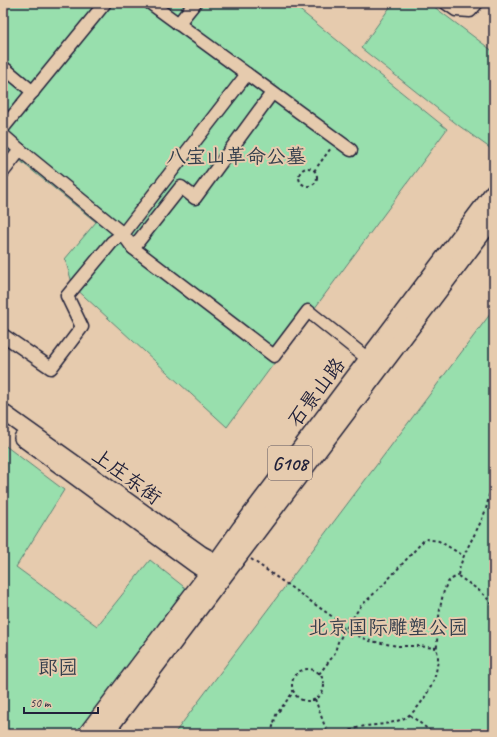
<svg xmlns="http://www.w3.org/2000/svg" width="497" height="737" viewBox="0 0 497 737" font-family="Caveat,'LXGW WenKai TC',sans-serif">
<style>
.green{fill:#98dfad;stroke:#5d8074}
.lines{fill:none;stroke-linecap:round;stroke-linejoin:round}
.minor-casing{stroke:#22223b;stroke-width:15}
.major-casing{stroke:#22223b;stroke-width:18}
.highway-casing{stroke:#22223b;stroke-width:20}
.path{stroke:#22223b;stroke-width:2;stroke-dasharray:3 3;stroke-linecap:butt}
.minor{stroke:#e6cbae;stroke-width:12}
.major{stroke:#e6cbae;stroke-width:15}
.highway{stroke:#e6cbae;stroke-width:17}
.labels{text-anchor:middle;stroke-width:4;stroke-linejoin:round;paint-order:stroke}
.shield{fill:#e6cbae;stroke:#5d555e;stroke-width:1}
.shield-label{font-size:19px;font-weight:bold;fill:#22223b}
.park-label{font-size:20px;fill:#343e4c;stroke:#e6cbae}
.street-label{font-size:20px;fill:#22223b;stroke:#e6cbae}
</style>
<rect width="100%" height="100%" fill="#e6cbae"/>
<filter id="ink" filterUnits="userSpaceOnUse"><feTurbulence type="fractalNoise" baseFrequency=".025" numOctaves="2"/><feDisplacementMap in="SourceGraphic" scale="8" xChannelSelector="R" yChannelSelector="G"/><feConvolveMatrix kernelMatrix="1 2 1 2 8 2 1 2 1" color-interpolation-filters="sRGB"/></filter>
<g filter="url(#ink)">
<g class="green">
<path d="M3 3H291L447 129 227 427 73 286 65 259 96 222 3 147Z"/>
<path d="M393 3H429L494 52V151L458 125 361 48Z"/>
<path d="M494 309V734H174Z"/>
<path d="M3 444 64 490 16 567 97 626 150 560 188 590 76 734H3Z"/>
</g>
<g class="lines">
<g class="minor-casing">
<g id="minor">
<path d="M150 3 351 150"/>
<path d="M446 3 456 10 470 11 477 3"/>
<path d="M178 24 195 3"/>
<path d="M3 67 33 92"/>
<path d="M247 74 123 234 133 248 181 187 195 198 272 93"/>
<path d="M3 128 105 3"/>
<path d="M3 135 20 150 3 172"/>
<path d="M133 248 274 356 308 311 368 359"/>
<path d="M3 335 51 368 82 327 67 296 112 242 123 234 20 150"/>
</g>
</g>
<g class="major-casing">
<g id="major">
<path d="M3 412 202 554 217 562 226 568"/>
<path d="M22 438 194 564 218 580"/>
</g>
</g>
<g class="highway-casing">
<g id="highway">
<path d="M87 734 209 573 241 528 494 192"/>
<path d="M104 734 494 217"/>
</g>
</g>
<g class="path">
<circle cx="308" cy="177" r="9"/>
<path d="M314 171 331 148"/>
<path d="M251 559 337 620 345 630 370 641 398 646H417L436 648"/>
<path d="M458 575C462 552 478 532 486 509 489 498 490 487 494 476"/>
<path d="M458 576C471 585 486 593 494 608"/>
<circle cx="308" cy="685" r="16"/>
<path d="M319 674 334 655 338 642 345 630 360 607 384 584 425 539 439 541 464 556"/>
<path d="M315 699 324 724 329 734"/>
<path d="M410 715 434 734"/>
<path d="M271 734 276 715 294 691"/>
<path d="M345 734C355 727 364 726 376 725 405 722 415 715 429 690 435 680 437 669 438 658 438 653 436 650 437 645 437 633 440 588 450 580 452 579 455 577 458 576"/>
</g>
<use href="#minor" class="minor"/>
<use href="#major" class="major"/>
<use href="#highway" class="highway"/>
</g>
</g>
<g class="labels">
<rect class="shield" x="268" y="446" width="44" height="34" rx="3"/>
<g class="shield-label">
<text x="290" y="470">G108</text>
</g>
<g class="park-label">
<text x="236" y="163">八宝山革命公墓</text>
<text x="388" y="634">北京国际雕塑公园</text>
<text x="58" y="674">郎园</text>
</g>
<g class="street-label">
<text transform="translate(316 392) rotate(-53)" y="7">石景山路</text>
<text transform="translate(127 476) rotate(36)" y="7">上庄东街</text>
</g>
</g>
<rect width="497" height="737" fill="none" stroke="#e6cbae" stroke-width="16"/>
<rect x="8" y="8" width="481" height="721" fill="none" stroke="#22223b" stroke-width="1.5" filter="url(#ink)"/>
<path d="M24 707v6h74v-6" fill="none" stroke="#22223b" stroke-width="2"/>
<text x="30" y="707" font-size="12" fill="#22223b" stroke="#e6cbae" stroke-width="3" paint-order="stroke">50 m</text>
</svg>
